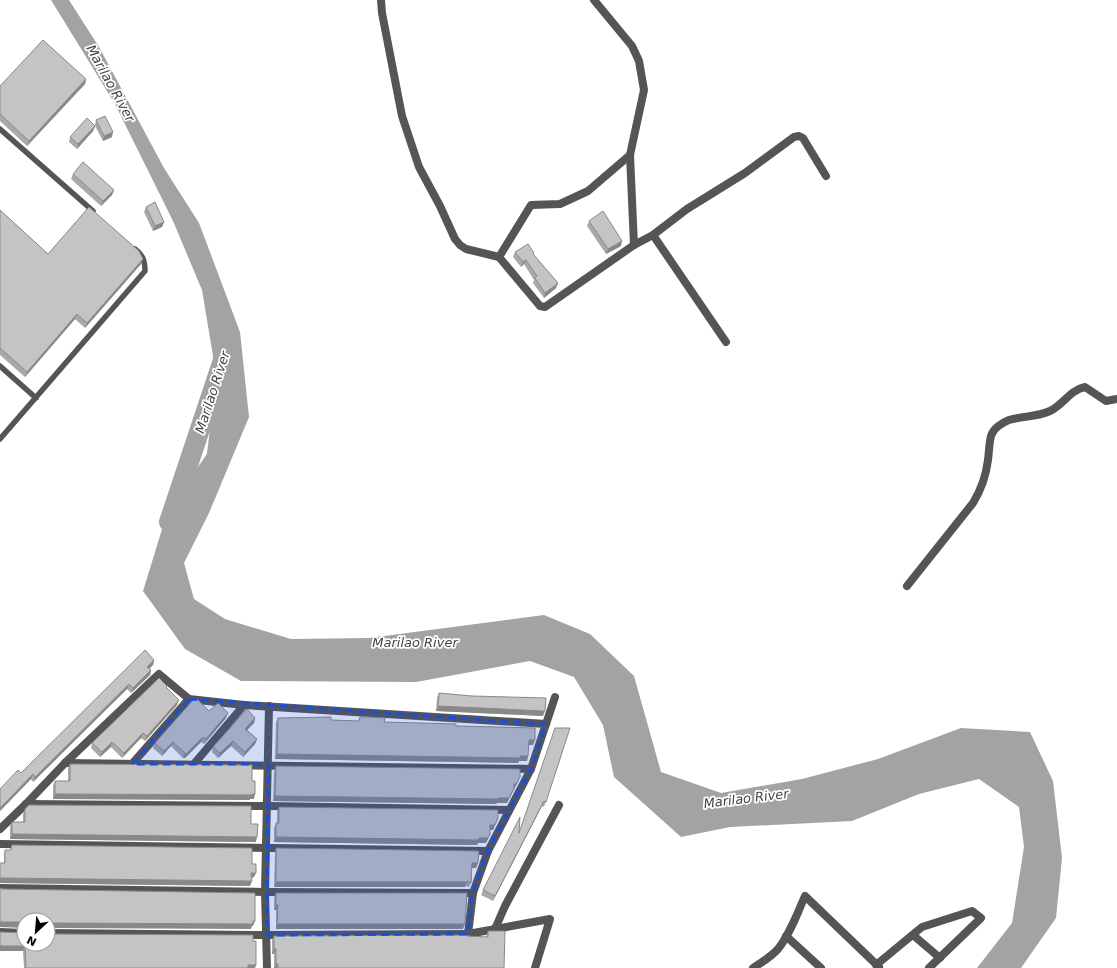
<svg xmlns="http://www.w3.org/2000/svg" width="1117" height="968" viewBox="0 0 1117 968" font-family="'DejaVu Sans',sans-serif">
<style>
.water{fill:#a3a3a3}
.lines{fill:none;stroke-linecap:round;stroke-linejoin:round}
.river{stroke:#a3a3a3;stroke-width:20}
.service{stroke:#555;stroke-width:5.5}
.minor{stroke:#555;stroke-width:8}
.wall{fill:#a9a9a9}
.shaded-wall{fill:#898989}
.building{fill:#c4c4c4;stroke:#898989}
.marked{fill:#1d4ed8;fill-opacity:0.2;stroke:#1d4ed8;stroke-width:3;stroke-dasharray:8 5;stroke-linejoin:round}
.labels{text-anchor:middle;stroke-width:3.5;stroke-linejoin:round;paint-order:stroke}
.water-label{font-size:13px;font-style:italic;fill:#444;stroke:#fff}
</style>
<rect width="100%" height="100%" fill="#fff"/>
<path class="water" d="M51 0H69L99 47 164 168 199 223 240 332 249 417 209 513 184 563 194 599 225 619 291 639 369 638 544 615 590 634 634 676 661 772 721 793 802 779 878 759 961 728 1030 732 1053 781 1062 858 1056 918 1021 968H977L1012 923 1024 847 1019 807 979 779 919 794 852 821 730 827 681 837 614 777 603 725 574 677 530 661 416 682 241 681 185 649 143 591 168 510 207 454 216 374 202 290 173 221 115 104Z"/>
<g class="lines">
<path class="river" d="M169 522 224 357"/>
<g class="service">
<path d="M0 129 93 211"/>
<path d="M0 366 36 398"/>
<path d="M0 439 145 271C145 261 143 255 135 249"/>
</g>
<g class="minor">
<path d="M381 0 382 13 402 116 419 167 440 206 455 239 460 245 466 249 499 257 540 306 545 307 634 245 653 235 687 209 745 173 794 137 799 136 803 138 826 176"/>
<path d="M594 0 632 46 639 61 644 90 630 155 634 245"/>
<path d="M653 235 726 342"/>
<path d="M499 257 531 205 560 204 588 191 630 155"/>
<path d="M907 586 973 503C981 490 986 476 988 460 989 453 989 444 991 436 993 429 1001 423 1009 420 1022 416 1037 417 1050 411 1063 405 1070 390 1085 387L1106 401 1117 399"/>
<path d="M65 763C221 764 376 766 531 769"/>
<path d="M132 764 189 699"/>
<path d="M193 765 244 705"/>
<path d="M26 804 268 806 509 810"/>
<path d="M0 829 26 804 65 763 159 674 189 699 244 705 546 724"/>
<path d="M0 844 488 851"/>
<path d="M0 888 265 892 473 893"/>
<path d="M495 929 505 906 559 805"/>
<path d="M0 932 24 933"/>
<path d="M48 933 267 935 468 934"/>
<path d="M913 935 940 958"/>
<path d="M786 936 821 968"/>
<path d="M876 965 922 927 972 911 981 918 929 968"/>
<path d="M267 968 265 892 269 706"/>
<path d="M535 968 550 919 468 934 473 893 488 851 531 769 555 697"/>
<path d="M753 968C762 962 771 957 778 949 790 934 797 914 805 896L879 967"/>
</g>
</g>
<g class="wall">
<path d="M86 79 85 84 27 146 0 121V86Z"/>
<path d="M96 120 112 137 103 141 95 126 93 131 77 149 69 142 70 137 95 125Z"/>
<path d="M73 174 114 190 112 195 101 206 71 179Z"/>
<path d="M146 207 164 222 162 227 153 231 144 212Z"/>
<path d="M0 210 48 254 141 264 85 328 75 319 25 377 0 355Z"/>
<path d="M589 221 621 246 606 254 587 226Z"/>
<path d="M515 252 534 255 558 283 556 288 544 298 533 283 534 280 524 264 521 267 513 257Z"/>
<path d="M154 660 153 665 149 668 151 670 150 675 131 693 127 689 33 782 31 779 0 811V789L21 773Z"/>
<path d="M167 686 166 688 177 705 145 741 141 738 122 758 111 747 100 757 91 748 92 743Z"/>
<path d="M439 693 543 716 436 711 437 698Z"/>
<path d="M209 711 226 718 204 744 201 742 185 758H183L171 746 162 756 153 748 155 743Z"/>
<path d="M360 717 384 722 456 726 533 745H529L527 761H519L518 763 275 759 276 722 278 718 358 721Z"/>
<path d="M255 718 254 723 247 730 257 739 255 744 243 757 231 746 218 758 212 752 213 747Z"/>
<path d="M570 728 544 807 542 806 493 901 481 895 483 890 519 833Z"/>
<path d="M70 764 252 781 254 799H250V800L53 799V786L55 781H68V769Z"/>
<path d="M276 766 518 782 514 789 507 803H497L496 804 273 801 274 771Z"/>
<path d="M279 807 498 818 493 830H490V834L486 843H478L477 845 274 842V828L276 823H277V812Z"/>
<path d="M25 809 251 824 256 842 10 839V827L12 822H23V814Z"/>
<path d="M12 845 252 864 254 877 251 878 250 886 0 883 4 863V855L5 850H10Z"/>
<path d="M276 848 478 863 476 868H472L471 883 469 887 465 886V887H274L275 853Z"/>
<path d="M276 893 463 929H276V910H274V898Z"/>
<path d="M488 931 504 968H274V954H272V940L274 936 486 937Z"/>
<path d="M0 932 24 933 50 934 253 941 255 968H24L23 951H0Z"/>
</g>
<g class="shaded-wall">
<path d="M86 79 85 84 27 146 29 141Z"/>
<path d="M95 126 93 131 77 149 78 144Z"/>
<path d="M113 132 112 137 103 141 104 136Z"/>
<path d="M114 190 112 195 101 206 103 201Z"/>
<path d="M164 222 162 227 153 231 155 226Z"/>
<path d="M622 241 621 246 606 254 608 249Z"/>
<path d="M143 259 141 264 85 328 87 323Z"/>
<path d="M526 260 524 264 521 267 523 262Z"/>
<path d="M558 283 556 288 544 298 545 293Z"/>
<path d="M77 314 75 319 25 377 27 372Z"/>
<path d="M154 660 153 665 146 672 147 667Z"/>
<path d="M151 670 150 675 131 693 133 688Z"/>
<path d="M129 684 127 689 33 782 35 777Z"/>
<path d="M179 700 177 705 145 741 147 736Z"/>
<path d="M438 706 545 711 543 716 436 711Z"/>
<path d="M228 713 226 718 204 744 206 739Z"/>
<path d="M255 718 254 723 243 734 245 729Z"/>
<path d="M143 733 141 738 122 758 124 753Z"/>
<path d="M203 737 201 742 185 758H183L185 753Z"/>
<path d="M257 739 255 744 243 757 245 752Z"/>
<path d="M529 740H535L533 745H527Z"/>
<path d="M233 741 231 746 218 758 220 753Z"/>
<path d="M112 742 111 747 100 757 102 752Z"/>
<path d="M173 742 171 746 162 756 164 751Z"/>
<path d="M277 754 520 756H528L527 761H519L518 763 275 759Z"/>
<path d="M33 774 31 779 0 811V808Z"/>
<path d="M520 777 518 782 514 789 507 803H497L496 804 273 801 275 796 498 798 514 784Z"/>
<path d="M55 794H255L254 799H250V800L53 799Z"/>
<path d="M544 801 542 806 493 901 495 896Z"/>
<path d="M498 818 493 830H488L490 825Z"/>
<path d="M12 834 257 837 256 842 10 839Z"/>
<path d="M490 834 486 843H478L477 845 274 842 276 837 479 838Z"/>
<path d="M472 863H478L476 868H470Z"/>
<path d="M251 873H256L254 877 250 878Z"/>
<path d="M0 878H2L252 881 250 886 0 883Z"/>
<path d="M276 882H467L465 887H274Z"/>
<path d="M276 905H278L276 910H274Z"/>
<path d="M255 921 253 926H252L251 929 48 928V923H50Z"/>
<path d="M0 922H24V928L0 927Z"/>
<path d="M277 924H465L463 929H276Z"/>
<path d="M0 946H25L23 951H0Z"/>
<path d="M274 949H276L274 954H272Z"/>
<path d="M276 964H278L277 968H274Z"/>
<path d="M248 965H256L255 968H247Z"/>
</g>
<g class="building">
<path d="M43 40 86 79 29 141 0 114V86Z"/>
<path d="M105 116 113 132 104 136 96 120Z"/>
<path d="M87 118 95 126 78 144 70 137Z"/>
<path d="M83 162 114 190 103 201 73 174Z"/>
<path d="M155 202 164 222 155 226 146 207Z"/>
<path d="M89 207 139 251 143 259 87 323 77 314 27 372 0 348V210L48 254Z"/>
<path d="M603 211 622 241 608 249 589 221Z"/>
<path d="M528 244 534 253 533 254 558 283 545 293 535 278 537 276 526 260 523 262 515 252Z"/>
<path d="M145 650 154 660 147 667 151 670 133 688 129 684 35 777 33 774 0 808V789L18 770 21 773Z"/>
<path d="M159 678 167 686 166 687 179 700 147 736 143 733 124 753 112 742 102 752 92 743Z"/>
<path d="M439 693 472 696 546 698 545 711 438 706Z"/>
<path d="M193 700H198L209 711 218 703 228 713 206 739 203 737 186 754 185 753 173 742 164 751 155 743Z"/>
<path d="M247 709 255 718 245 729 257 739 245 752 233 741 220 753 213 747Z"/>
<path d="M331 717V720L359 721 360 717H368L385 718 384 722 456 724V726L535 728V740H529L528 756H520V758L277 754 278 718Z"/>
<path d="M555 728H570L546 802 544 801 495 896 483 890 520 817 519 833Z"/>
<path d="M70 764 252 765V781H255V794H252V795L55 794V781H70Z"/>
<path d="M276 766 520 769V777L516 784H514V789L509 798H498V799L275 796Z"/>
<path d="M29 805 251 806V824H258L257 837 12 834V822H25V809Z"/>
<path d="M279 807 498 810V818L495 825H490V834L488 838H479V840L276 837V823H279Z"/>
<path d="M12 845 252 848V864H256V873H251L252 881 2 878H0V863H5V850H11Z"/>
<path d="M276 848 479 851 478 863H472L471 883 467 881V882H276Z"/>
<path d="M0 888 2 889 255 893V921H253V924L50 923H48V920H24V922H0Z"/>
<path d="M276 893H467L465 924H277L278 905H276Z"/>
<path d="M488 931H505L504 968H278V964H276V949H274V936L467 935V936L488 937Z"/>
<path d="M0 932 24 933V944H48V933L50 934 253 935V941H256V965H248V968H26L25 946H0Z"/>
</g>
<path class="marked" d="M189 699 546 724 531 769 488 851 473 893 468 934 267 935 268 764H132Z"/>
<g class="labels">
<g class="water-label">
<text transform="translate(111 83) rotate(61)" y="5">Marilao River</text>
<text transform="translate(212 392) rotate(-72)" y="5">Marilao River</text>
<text x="415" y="647">Marilao River</text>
<text transform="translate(746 798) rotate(-7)" y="5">Marilao River</text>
</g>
</g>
<g transform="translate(36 932) rotate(206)"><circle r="19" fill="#ffffff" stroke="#999999"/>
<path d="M0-3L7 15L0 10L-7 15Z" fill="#000000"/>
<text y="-6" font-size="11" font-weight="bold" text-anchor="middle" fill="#000000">N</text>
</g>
</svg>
